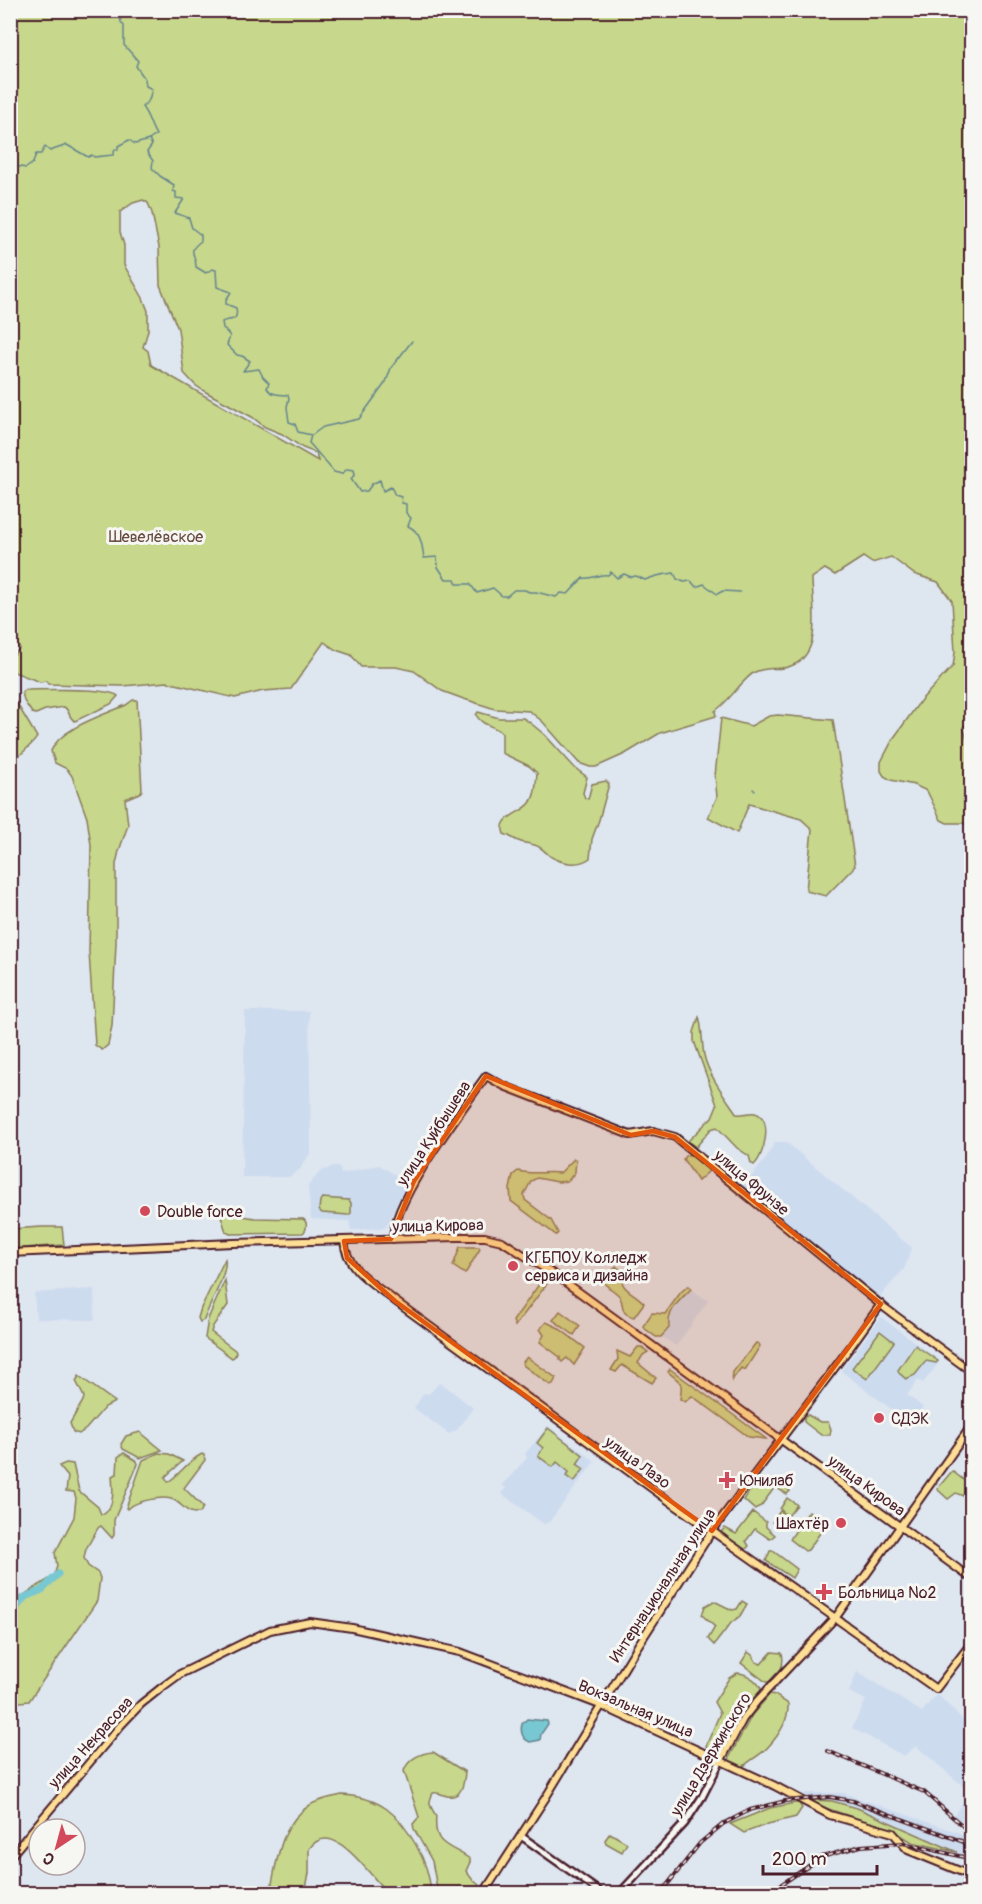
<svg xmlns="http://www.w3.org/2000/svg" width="982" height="1904" viewBox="0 0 982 1904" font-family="Pangolin,sans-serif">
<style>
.built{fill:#cddbef}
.green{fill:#c7d78b;stroke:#887b5b;stroke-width:1.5;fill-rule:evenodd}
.water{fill:#77c8d2;stroke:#65848f;stroke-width:1.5}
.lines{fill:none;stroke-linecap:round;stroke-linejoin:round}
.stream{stroke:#65848f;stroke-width:1.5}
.river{stroke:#77c8d2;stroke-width:7}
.minor-casing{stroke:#4a1f2b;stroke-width:10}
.major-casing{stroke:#4a1f2b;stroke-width:10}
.minor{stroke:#f6f6f2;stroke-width:5}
.major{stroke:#fdde96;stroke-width:6}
.rail-casing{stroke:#4a1f2b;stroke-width:4}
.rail{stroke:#f6f6f2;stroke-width:1.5;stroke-dasharray:4.5;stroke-linecap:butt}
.marked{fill:#e0560e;fill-opacity:0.2;stroke:#e0560e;stroke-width:4.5;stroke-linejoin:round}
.poi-dot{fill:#d1495b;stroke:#f6f6f2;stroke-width:2}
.labels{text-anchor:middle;stroke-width:6;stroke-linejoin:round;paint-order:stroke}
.park-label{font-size:16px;fill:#694d43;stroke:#f6f6f2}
.street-label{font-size:16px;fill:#4a1f2b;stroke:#f6f6f2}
.poi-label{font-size:16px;fill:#4a1f2b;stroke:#f6f6f2;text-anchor:start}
</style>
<rect width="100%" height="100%" fill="#dee6f0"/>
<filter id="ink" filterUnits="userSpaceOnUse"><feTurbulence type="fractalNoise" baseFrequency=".0167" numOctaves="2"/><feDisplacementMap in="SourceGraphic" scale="12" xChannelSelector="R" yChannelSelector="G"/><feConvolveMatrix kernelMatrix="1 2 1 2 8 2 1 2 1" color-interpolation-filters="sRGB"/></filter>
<g filter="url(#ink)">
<g class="built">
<path d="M245 1011H309L311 1152 300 1169 289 1177H242Z"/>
<path d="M775 1142H786L912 1248 904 1269 878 1299 741 1189 765 1160Z"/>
<path d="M379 1165 409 1183 385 1228 351 1230 349 1221 311 1219 308 1186 320 1172 334 1166 340 1168 341 1174Z"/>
<path d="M687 1286 708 1301 676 1346 655 1332Z"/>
<path d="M94 1289 95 1320 36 1319 34 1293Z"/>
<path d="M881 1317 940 1361 923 1383 918 1380 907 1395 923 1407 911 1424 841 1371Z"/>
<path d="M440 1382 473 1408 457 1430 449 1434 414 1408 424 1393 429 1394Z"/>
<path d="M548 1426 595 1461 549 1522 544 1524 502 1494 506 1488 502 1485 527 1458 525 1454Z"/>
<path d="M857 1672 922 1712 937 1694 963 1720 971 1709V1831L954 1815 970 1792 916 1746 904 1756 852 1728 866 1700 849 1692Z"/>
<path d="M804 1793H843L971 1837V1859L897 1825 838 1802 808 1801Z"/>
</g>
<g class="green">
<path d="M11 10 971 11 972 720 963 727 971 751V829L963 823H947L941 820 927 791 914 785 891 780 884 776 881 771V762L893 739 921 700 953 666 955 652 952 601 938 582 914 574 891 557 872 563 863 557 835 575 825 569 812 578C812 605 824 654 791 666 779 671 769 666 755 672 743 678 730 701 715 711L716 716 660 733 625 754 596 767H590L579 763 542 721 529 711 495 709 461 698 442 691 414 671 396 667H361L351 655 336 650 324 642 291 689 263 691 235 698 167 682 123 686 48 684 46 681 40 682 14 672 12 667V657L20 648 10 638ZM143 200 148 203 152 213 159 247 160 285 178 329 184 373 195 385 204 391 252 417 265 427 282 434 303 448 316 453 318 461 151 365 148 351 143 347 148 331V311L143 298 124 265V245L120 232V212L133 203Z"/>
<path d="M24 690C41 690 108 687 118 696L111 704 75 721C68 718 70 710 64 707L45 710 36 714 32 713 24 701 22 692Z"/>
<path d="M133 700H137L142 790 140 793 125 799 128 825 119 851 116 864V943L112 1026 108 1045 102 1050 95 1045 89 952 91 845 87 818 72 776 67 769 55 763 51 751C60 728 104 715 126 705Z"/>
<path d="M10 701 16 702 37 737C35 742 16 759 11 762Z"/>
<path d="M478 712 499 718H523L528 721 545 735 575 768 587 777 583 793 585 798 588 799 592 784 606 781 609 784 599 820 592 839 590 858C578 867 561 863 550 856 546 853 543 849 539 847 533 843 527 844 521 842 514 840 511 836 504 834 497 816 522 814 530 803 536 795 536 783 537 773L529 766 502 753V733C494 725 482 726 476 715Z"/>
<path d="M778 715 833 720 855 866 826 896 806 891 812 829 801 819 749 804 737 833 708 817 717 797 715 776 721 718 751 726 769 716Z"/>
<path d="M699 1017C702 1024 702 1045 704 1055 708 1075 726 1098 737 1114 742 1115 750 1112 755 1113 774 1118 764 1156 754 1165L751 1163 749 1156 737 1148 717 1127 711 1129 696 1147 689 1142V1140L712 1117 717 1105 694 1041V1032Z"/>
<path d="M690 1154 709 1171 698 1181 683 1159 685 1156Z"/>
<path d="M574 1159 576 1160 575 1172 568 1181 558 1182 537 1178 531 1181 524 1195 525 1200 551 1220 558 1233 556 1235 511 1201 510 1189 513 1175 518 1171C531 1175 546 1171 560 1173Z"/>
<path d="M322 1198 349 1200 351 1203V1213L348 1215 322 1213 319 1210 320 1201Z"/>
<path d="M223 1213 255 1218 303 1219C308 1222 307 1230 303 1233L230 1234 226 1232 221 1216Z"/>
<path d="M41 1227H62L64 1245 11 1249V1229Z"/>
<path d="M460 1247H479L480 1249 465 1274 453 1266Z"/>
<path d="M225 1259C228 1274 209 1304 204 1320L200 1322 198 1318 201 1308Z"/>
<path d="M616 1266 621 1270C619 1291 632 1290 644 1303L634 1317C619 1313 625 1308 620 1297 617 1292 608 1288 604 1283Z"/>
<path d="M225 1280 228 1305 213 1326 211 1332 236 1351 235 1356 232 1358 205 1338 208 1319Z"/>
<path d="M542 1280 547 1284 515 1326 513 1321Z"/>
<path d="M688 1286 691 1289C679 1301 667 1310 669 1328L661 1337H656L644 1328 643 1326 652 1313 665 1314 681 1292Z"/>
<path d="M560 1311 580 1326 574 1335 553 1320Z"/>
<path d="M546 1322 557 1327 585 1348 574 1365 567 1358 562 1362 560 1360V1357L540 1342 544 1335 540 1329Z"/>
<path d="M880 1331 894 1342 867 1379 852 1368Z"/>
<path d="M756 1343 759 1344 760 1346 745 1370 741 1368 732 1380 733 1372Z"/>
<path d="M915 1345 938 1361 936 1363 926 1361 915 1375 906 1379 899 1373 898 1370Z"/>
<path d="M638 1347H641L648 1352 643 1355 638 1363 656 1378 652 1383 622 1365 616 1372 611 1370 618 1359 617 1351 630 1357Z"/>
<path d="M527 1357 556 1378 553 1384 550 1385 523 1365V1362Z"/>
<path d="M670 1369 765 1438 766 1439 749 1437 692 1396 685 1402 680 1399C683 1382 682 1383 668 1372Z"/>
<path d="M79 1376 115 1402 105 1407 86 1429 79 1434 73 1432 70 1423 83 1401 84 1397 76 1381Z"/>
<path d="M808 1415 820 1422H828L831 1429 830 1435H821L804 1422V1418Z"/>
<path d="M548 1428 583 1455 577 1464 584 1469 574 1482 566 1476 569 1472 557 1462 553 1467 538 1456 543 1448 537 1443Z"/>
<path d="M140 1432 162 1450 140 1458 123 1449 121 1444 126 1436Z"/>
<path d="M124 1453 137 1461 138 1464 114 1520V1535L112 1538 101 1526 98 1528 86 1549 84 1558 88 1566 98 1573 100 1578 97 1601 29 1701 11 1703V1603L54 1576 57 1566 55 1553 74 1517 76 1498 74 1492 66 1491 68 1477 59 1466 66 1463 73 1464 79 1491 98 1507 101 1514H104C115 1506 113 1488 112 1476L117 1474 118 1457Z"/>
<path d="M158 1453 169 1454 183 1461 165 1477 168 1482C181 1473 188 1461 202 1454L204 1455 205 1460 184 1488 203 1507 200 1513C185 1514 185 1506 174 1500 163 1495 136 1501 127 1509L126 1508 143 1460Z"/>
<path d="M952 1471 970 1485 963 1496 956 1493 948 1499 937 1489Z"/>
<path d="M760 1479 770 1485 776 1480 790 1491 787 1494 775 1487 761 1506 754 1509 744 1500 755 1482Z"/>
<path d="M787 1498 797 1505 779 1527 772 1522 780 1511 786 1515 780 1509Z"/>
<path d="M809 1511 816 1516 815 1523 819 1526 820 1533 808 1550 805 1551 790 1539Z"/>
<path d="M753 1512 766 1522V1527L775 1535 770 1539 755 1529 746 1541 749 1546 745 1550 721 1532 725 1528 736 1534Z"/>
<path d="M770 1551H773L797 1569 792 1578 766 1561Z"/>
<path d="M714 1601 732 1610 737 1609 742 1601 747 1604 740 1616 731 1623 714 1645 708 1639 715 1627 702 1615 705 1606Z"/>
<path d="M748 1652 752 1655 756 1662 761 1664 772 1652 782 1653C785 1667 780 1672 770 1682H766L741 1663Z"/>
<path d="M737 1673C746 1673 759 1681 761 1690L739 1719 720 1754C714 1755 708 1752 706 1746L720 1713 714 1702 729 1678Z"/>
<path d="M770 1694 775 1695 788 1704C789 1720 778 1736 768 1747 762 1754 752 1759 745 1765L741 1767 729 1761 730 1756 752 1715Z"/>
<path d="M433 1752 465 1772C464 1783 462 1799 447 1796 441 1795 440 1792 433 1793 427 1805 431 1806 436 1816 433 1847 449 1844 470 1859V1862L466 1871 472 1879 479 1885 478 1889H472V1893H438L432 1861 414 1829 413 1824 419 1817 404 1771C408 1759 420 1753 433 1752Z"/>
<path d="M342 1795C380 1797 398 1813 416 1845 425 1861 430 1875 431 1893H388C372 1880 333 1814 309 1849V1873L305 1893H270C277 1861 280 1824 310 1805 319 1799 332 1797 342 1795Z"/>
<path d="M814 1800 832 1801 857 1808 957 1852 912 1842 896 1832 814 1804 811 1802Z"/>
<path d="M795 1803H799L802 1808 796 1817 768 1824 744 1833 730 1824 770 1808Z"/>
<path d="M610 1833 627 1843 622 1852 606 1843 605 1840Z"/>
</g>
<path class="water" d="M527 1719 547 1721 548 1724 541 1734 540 1740 530 1742C522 1739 520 1731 522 1724Z"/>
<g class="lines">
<g class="stream">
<path d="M119 10 121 22 124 26V45L138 61 136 66 145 79 146 86 152 89 149 100 142 107C149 116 150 125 156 135L149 140 152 145 147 152 153 161 152 168 160 176 174 185 173 191 176 192V198L184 199 175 213 189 218 192 228 201 235V241C186 252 196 253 196 267L206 273 212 269 216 270 217 287 231 292 226 300V304L236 308C239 323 229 318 222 322L223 328 230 336 227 345 237 355 242 356 250 361 243 371 259 369 263 377 269 383 267 388C272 396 280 394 288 395L289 398 287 407 289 422 295 424 298 432 311 435 309 443 311 445 334 472 342 474 347 469 354 470 355 474 351 479 360 492 367 491 372 484 380 480 383 491 391 487 395 495 401 497 402 503 406 504V513L411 518 408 526C421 532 422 544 424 558L437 557 438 567 446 579H455L457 584H470L477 593 493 588 502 596H507L514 590H525L529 592H536L556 597 561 593 568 594 583 578C592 580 599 573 608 575L611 572 617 578 624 574 631 577 636 576 645 580C654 576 665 574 674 573L677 579 684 582 691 581 696 587 704 584 717 594 723 591 740 592"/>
<path d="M10 165 26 168 33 163 36 154H41L45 147 50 151 67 145 88 157 92 155 94 157 113 155 115 149 118 150V146L129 140 135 144 149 140"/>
<path d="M312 435 323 427 359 419 386 382 391 368 412 341"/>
<path d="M753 789 755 791"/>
</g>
<path class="river" d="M10 1610 17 1607 25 1597 42 1590 58 1574"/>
<g class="minor-casing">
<g id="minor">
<path d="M521 1836 603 1894"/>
<path d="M619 1894 685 1823 702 1797 721 1760"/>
</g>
</g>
<g class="major-casing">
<g id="major">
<path d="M393 1239C393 1199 461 1111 486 1076L504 1086 630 1135 653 1131 675 1137 885 1308 972 1372"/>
<path d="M344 1241C347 1271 373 1283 395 1301L672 1503 936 1689 972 1642"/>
<path d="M10 1253 233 1243 457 1237H485L502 1241 561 1279 972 1579"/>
<path d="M721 1760 743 1719 757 1701 836 1617 972 1425"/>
<path d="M10 1857 121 1725 141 1704 161 1688 180 1674 270 1630 310 1622 352 1628 460 1652 600 1705 773 1785 830 1815 893 1833 908 1850 972 1876"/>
<path d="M483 1894 546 1797 637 1647 712 1531 851 1346 881 1304"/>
</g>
</g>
<use href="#minor" class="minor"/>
<use href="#major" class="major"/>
<g class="rail-casing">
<g id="rail">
<path d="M828 1751 924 1792 972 1834"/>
<path d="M660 1894 700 1843 723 1824 750 1810 785 1801 830 1797 853 1801 972 1845"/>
<path d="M767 1894 822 1857 861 1846 903 1843 972 1859"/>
</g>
</g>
<use href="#rail" class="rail"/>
</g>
</g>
<path class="marked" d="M486 1076 631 1135 653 1131 675 1137 881 1304 712 1531 395 1301 347 1258 344 1241 391 1239 414 1181Z"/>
<g class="poi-dot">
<circle cx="145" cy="1211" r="6"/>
<circle cx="513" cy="1266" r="6"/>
<circle cx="879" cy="1418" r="6"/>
<path d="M724 1471h6v6h6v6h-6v6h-6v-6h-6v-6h6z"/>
<circle cx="841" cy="1523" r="6"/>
<path d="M821 1583h6v6h6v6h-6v6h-6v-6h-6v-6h6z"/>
</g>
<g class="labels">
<g class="park-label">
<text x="156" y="542">Шевелёвское</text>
</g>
<g class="street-label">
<text transform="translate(433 1133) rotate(-57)" y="6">улица Куйбышева</text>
<text transform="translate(752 1182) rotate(40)" y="6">улица Фрунзе</text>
<text transform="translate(438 1225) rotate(-1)" y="6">улица Кирова</text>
<text transform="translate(638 1462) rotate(36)" y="6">улица Лазо</text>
<text transform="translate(867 1485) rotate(36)" y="6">улица Кирова</text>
<text transform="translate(662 1585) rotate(-57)" y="6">Интернациональная улица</text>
<text transform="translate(636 1708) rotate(23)" y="6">Вокзальная улица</text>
<text transform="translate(90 1742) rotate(-48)" y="6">улица Некрасова</text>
<text transform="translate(710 1754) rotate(-59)" y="6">улица Дзержинского</text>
</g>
<g class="poi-label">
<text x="157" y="1217">Double force</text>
<text x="525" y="1263">КГБПОУ Колледж<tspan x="525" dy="18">сервиса и дизайна</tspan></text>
<text x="891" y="1424">СДЭК</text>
<text x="740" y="1486">Юнилаб</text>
<text x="829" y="1529" text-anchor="end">Шахтёр</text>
<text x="838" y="1598">Больница №2</text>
</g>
</g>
<rect width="982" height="1904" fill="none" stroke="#f6f6f2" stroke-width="36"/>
<rect x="18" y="18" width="946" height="1868" fill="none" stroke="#4a1f2b" stroke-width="2" filter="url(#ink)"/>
<g transform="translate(57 1847) rotate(216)"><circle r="28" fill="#f6f6f2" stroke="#b1a0a2" stroke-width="1.5"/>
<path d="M0-4.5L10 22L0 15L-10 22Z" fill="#d1495b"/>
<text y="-9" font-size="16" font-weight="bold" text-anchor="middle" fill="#4a1f2b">С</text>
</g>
<path d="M763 1865v9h114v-9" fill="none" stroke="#4a1f2b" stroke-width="3"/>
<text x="772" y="1865" font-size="18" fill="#4a1f2b" stroke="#f6f6f2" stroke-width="4.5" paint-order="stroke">200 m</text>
</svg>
